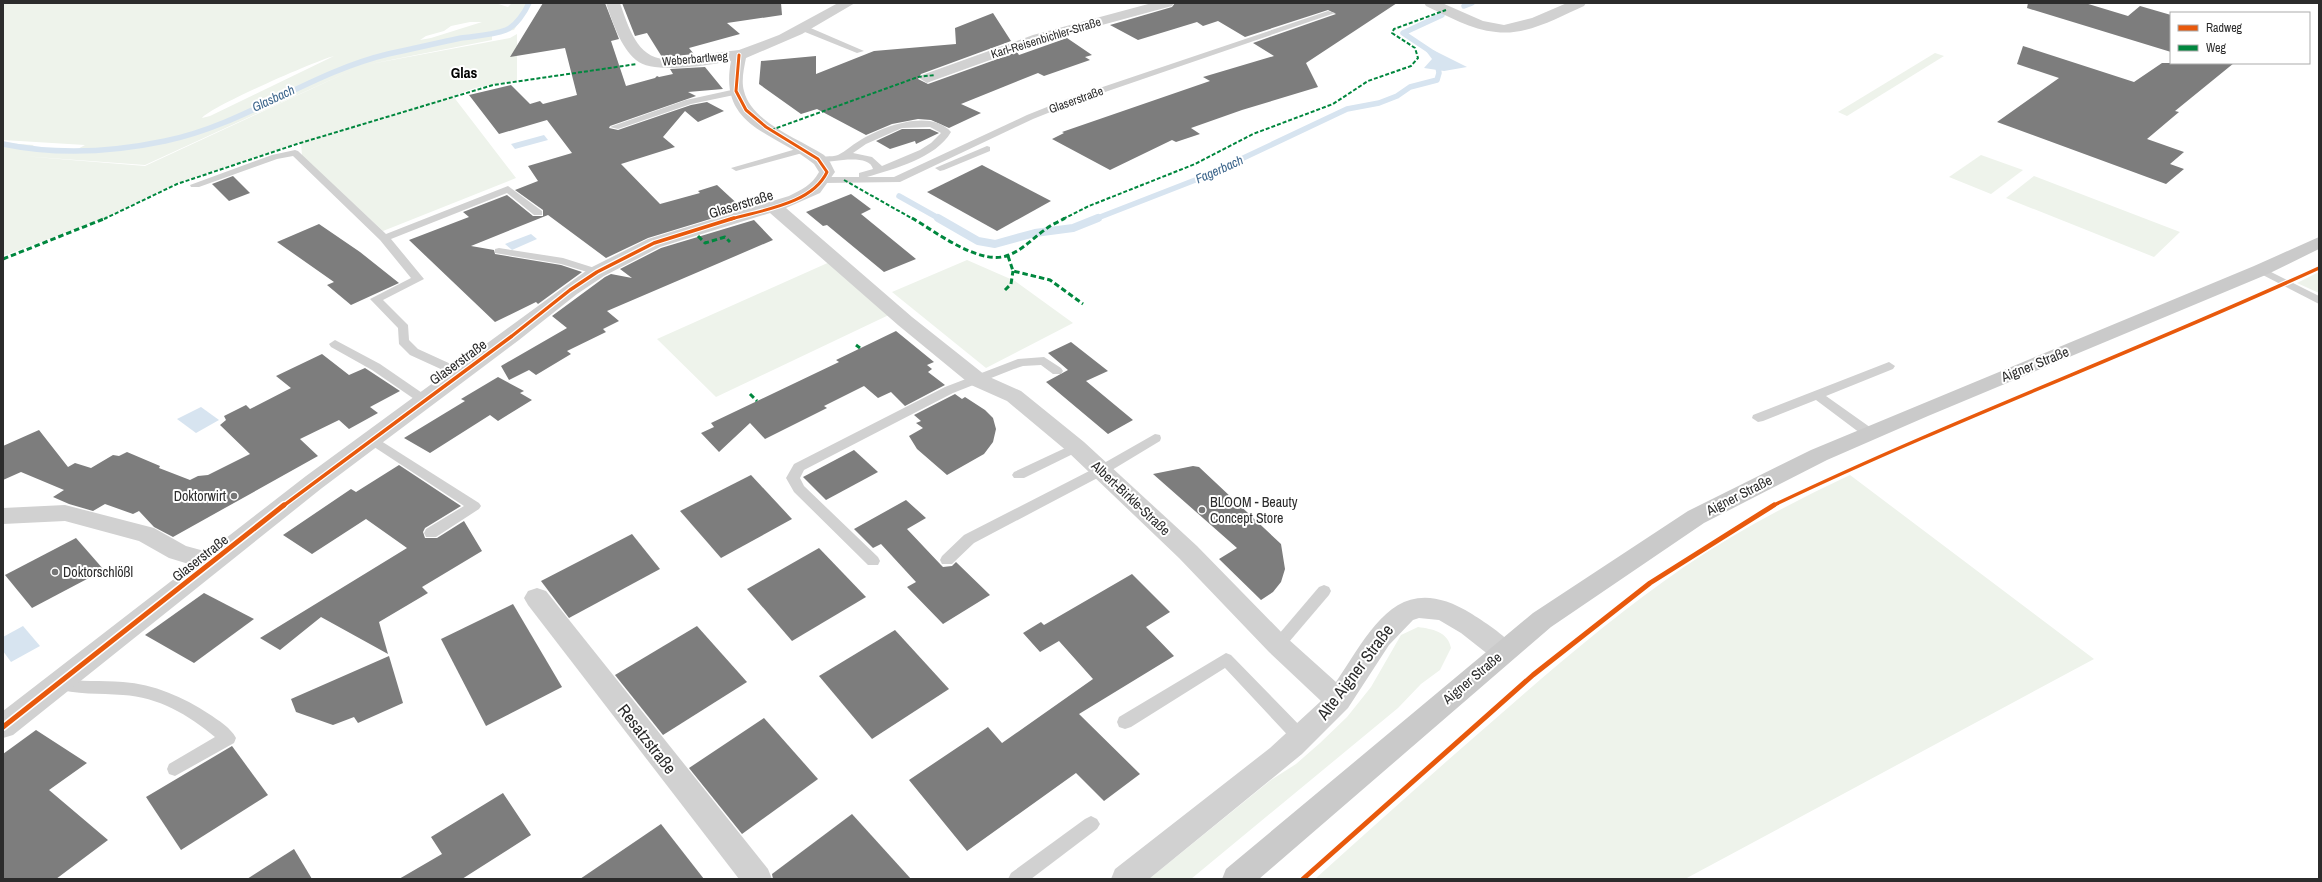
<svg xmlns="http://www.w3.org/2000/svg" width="2322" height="882" viewBox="0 0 2322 882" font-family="'Archivo Narrow',sans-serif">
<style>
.green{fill:#eef3eb;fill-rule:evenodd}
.water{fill:#d7e4f0}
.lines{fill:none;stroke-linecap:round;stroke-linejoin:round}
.stream-far1{stroke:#d7e4f0;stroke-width:5.5}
.stream{stroke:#d7e4f0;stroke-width:8}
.building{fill:#7d7d7d}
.service{fill:#d1d1d1;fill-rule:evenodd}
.minor{fill:#d1d1d1;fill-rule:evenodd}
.secondary{fill:#cacaca;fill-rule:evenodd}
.quiet-far1{stroke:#00873e;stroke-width:2;stroke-dasharray:4 2;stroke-linecap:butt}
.quiet{stroke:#00873e;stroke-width:3;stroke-dasharray:5.5 3;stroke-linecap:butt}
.cycleway-far2-casing{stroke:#fff;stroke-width:5}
.cycleway-far1-casing{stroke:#fff;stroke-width:6}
.cycleway-casing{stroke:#fff;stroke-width:8}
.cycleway-far2{stroke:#e8590c;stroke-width:3}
.cycleway-far1{stroke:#e8590c;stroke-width:3.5}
.cycleway{stroke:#e8590c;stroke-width:5}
.poi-dot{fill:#767676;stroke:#fff;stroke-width:1.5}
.labels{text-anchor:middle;stroke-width:4;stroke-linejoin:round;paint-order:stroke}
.far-street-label{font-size:12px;fill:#2c2c2c;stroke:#fff}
.far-water-label{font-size:13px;font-style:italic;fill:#3d668c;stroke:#fff}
.street-label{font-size:14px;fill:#2c2c2c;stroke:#fff}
.poi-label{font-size:14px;fill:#2c2c2c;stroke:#fff;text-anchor:start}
.far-district-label{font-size:15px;font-weight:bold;fill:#000;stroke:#fff}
.near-street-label{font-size:17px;fill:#2c2c2c;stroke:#fff}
</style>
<rect width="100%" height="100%" fill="#fff"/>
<g class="green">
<path d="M3 3H495L508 7 512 3H531L514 30 492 33V40L365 65 510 38 517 34V80L475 88 453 96 516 178 383 231 302 156 301 142 177 183 100 220 3 256V143L34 145 26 150 74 151 85 145 3 140ZM470 22H482L431 38 420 40 426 36 444 31 451 26ZM334 56 210 116 202 118C212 106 315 61 334 56ZM363 65 145 166 22 156 145 165Z"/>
<path d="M1935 53 1944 56 1847 116 1838 112Z"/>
<path d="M1981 155 2023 170 1991 194 1949 177Z"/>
<path d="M2034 176 2180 232 2154 257 2006 198Z"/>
<path d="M967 260 1015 281 1073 323 986 368 892 292Z"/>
<path d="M832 261 893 313 716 397 657 339Z"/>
<path d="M2319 272V293L2297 283Z"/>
<path d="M1850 475 2094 659 1685 879H1315C1379 821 1444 763 1510 706 1566 657 1623 609 1684 567 1737 531 1793 502 1850 475Z"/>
<path d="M1418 627C1433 629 1448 632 1451 648L1440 670 1421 684 1398 708 1191 879H1149L1271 780 1296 764 1320 743 1347 717 1371 687 1401 635Z"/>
</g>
<g class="water">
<path d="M1433 50 1467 67 1444 71 1424 68 1432 59 1426 51Z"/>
<path d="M544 135 548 140 515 149 511 144Z"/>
<path d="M531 234 537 239 512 250 505 244Z"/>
<path d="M201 407 219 420 196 433 177 419Z"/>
<path d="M23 626 40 646 11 662 3 651V637Z"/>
</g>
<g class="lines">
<g class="stream-far1">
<path d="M1464 6 1472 3"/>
<path d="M3 144C56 155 113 152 165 141 244 125 309 73 388 54 412 49 437 43 461 38 475 36 493 35 506 30 516 26 525 12 529 3"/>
<path d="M899 196 940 219"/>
<path d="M1095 219 1203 177 1347 109 1379 103 1397 96 1410 87 1437 80 1439 73 1436 55 1403 33 1442 15"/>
</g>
<path class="stream" d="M938 218 978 241 995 244 1035 233 1073 228 1098 218"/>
</g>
<g class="building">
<path d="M543 3H605L619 39 611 41 626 86 655 78 657 76 659 77 673 74 670 69 705 67 723 89 688 92 696 96 610 126 609 128 618 130 691 105 707 102 724 111 698 122 685 111 663 137 675 147 621 164 660 204 700 193 698 191 717 185 743 209 648 238 606 258 548 215 471 246 494 250 495 254 561 265 582 272 538 304 536 302 495 322 409 240 469 217 463 212 507 195 533 216H543V210L515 190 538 181 528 166 572 153 547 120 499 134 469 95 511 85 530 104 540 101 543 104 577 95 565 48 510 57Z"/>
<path d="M622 3H781L782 15 727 23 740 34 689 48 694 54 665 57H662L647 33 635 36Z"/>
<path d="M1175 3H1397L1306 63 1318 87 1242 110 1191 128 1200 134 1176 142 1172 140 1110 170 1052 139 1064 133 1062 132 1210 81 1203 77 1274 56 1253 43 1336 14 1328 10 1245 37 1218 21 1203 26 1197 22 1138 40 1110 25 1172 7Z"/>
<path d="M2028 3H2085L2128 16 2140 6 2171 15V52L2027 8Z"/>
<path d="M993 13 1011 41 921 74 918 79 928 84 1017 52 1019 55 1067 38 1092 55 1085 57 1090 60 1044 76 1038 73 961 104 981 113 949 128 931 120 918 119 892 124 866 135 817 109 801 114 759 84 761 61 816 56V74L874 51 956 44 955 28Z"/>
<path d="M2023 46 2134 82 2162 63H2234L2175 111 2179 112 2147 139 2184 152 2170 164 2184 169 2166 184 1997 122 2059 78 2017 64Z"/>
<path d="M902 129H930L939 133 916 144 915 141 890 149 876 141Z"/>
<path d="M982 165 1051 201 997 231 927 192Z"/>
<path d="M233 176 250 193 229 201 212 184Z"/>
<path d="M851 194 871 209 861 214 916 259 884 272 827 225 823 226 806 212Z"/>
<path d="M754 220 773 240 607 311 619 321 603 329 606 332 567 351 571 354 536 375 529 370 509 380 501 366 567 328 552 316 605 277 611 274 632 278 620 269 661 248Z"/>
<path d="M319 224 360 252 399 283 351 305 327 285 334 282 277 242Z"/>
<path d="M896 331 934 362 927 365 932 369 928 372 945 385 905 406 891 392 878 398 864 386 824 406 827 408 765 439 750 423 719 452 701 433 714 427 711 423 839 362 836 360Z"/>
<path d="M1071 342 1108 371 1086 381 1133 420 1108 434 1046 382 1068 370 1048 353Z"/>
<path d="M322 354 349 375 365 368 400 391 370 407 378 413 349 429 339 420 300 439 318 456 173 537 154 527 139 511 133 514 105 504 93 511 69 504 53 497 64 490 21 472 3 480V446L39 430 68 467 75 463 91 468 113 455 119 456 127 452 160 466 159 468 190 480 198 476 208 475 250 454 220 425 226 420 224 416 246 405 250 409 291 388 276 376Z"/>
<path d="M498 377 524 391 520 393 532 400 498 421 490 415 430 453 404 438 465 401 461 399Z"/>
<path d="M955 394 962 399 965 397 985 410 993 418 996 429 993 442 984 454 947 475 917 449 909 436 923 428 916 423 921 421 914 415Z"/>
<path d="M854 450 878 472 826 500 803 477Z"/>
<path d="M399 465 461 506 425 528 423 532 425 538H437L464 521 482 551 422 587 428 593 379 622 388 654 321 617 280 650 260 638 407 548 366 519 312 554 283 535 351 489 356 492Z"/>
<path d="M1193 466 1199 467 1281 544 1285 569 1281 582 1273 592 1261 600 1219 559 1237 548 1153 474Z"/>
<path d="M751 475 792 519 721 558 680 511Z"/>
<path d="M906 500 926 518 907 529 941 565 943 567 952 566 956 562 990 595 943 624 907 587 916 582 881 544 873 548 854 529Z"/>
<path d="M632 534 660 569 569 618 541 581Z"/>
<path d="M76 538 104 570 32 608 5 575Z"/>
<path d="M819 548 866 597 792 641 747 589Z"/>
<path d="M1132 574 1170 612 1146 627 1174 656 1079 714 1140 774 1104 801 1076 773 967 851 909 780 988 727 1002 743 1093 679 1059 641 1040 652 1023 633 1041 622 1044 625Z"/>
<path d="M204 593 254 619 194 663 145 635Z"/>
<path d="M513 604 562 687 486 726 441 639Z"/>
<path d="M697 626 747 682 663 735 615 675Z"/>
<path d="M895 630 949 689 872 739 819 676Z"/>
<path d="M389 656 403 703 358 723 354 717 333 725 296 712 291 699Z"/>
<path d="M764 718 818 779 742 834 689 768Z"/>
<path d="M36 730 87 763 49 790 108 840 56 879H3V754Z"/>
<path d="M232 746 268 795 181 850 146 797Z"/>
<path d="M503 793 531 835 462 879H399L442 854 431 837Z"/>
<path d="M852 814 911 879H773L772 874Z"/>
<path d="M661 824 704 879H580Z"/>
<path d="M294 849 312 879H247Z"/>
</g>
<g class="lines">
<g class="service">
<path d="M1328 11 1335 13 1073 103 1033 119 900 182 824 183 819 180 824 177H859V173L873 169C869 153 832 162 820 163L815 160C821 154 831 158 838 155 846 151 852 145 859 141 881 127 930 108 951 132 936 158 894 169 867 177H894L1027 115 1067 99ZM930 127 941 133 931 143 920 150 882 166 872 157 853 153 866 144 902 128Z"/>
<path d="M800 26H806L864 51 857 53 800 30Z"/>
<path d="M736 89 741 92 739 94 691 104 618 129 610 127 686 100Z"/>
<path d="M987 146 990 147V151L944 170 940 171 935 168Z"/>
<path d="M803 147 808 150 806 152 736 171 731 168Z"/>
<path d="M295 150 298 151 386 234 508 186 542 211V215H534L507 193 391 239 424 279 383 300 408 325 409 340 418 349 464 370 466 373 464 376H456L410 355 399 344 398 328 370 299 411 278 380 240 293 156 277 159 199 187H191L190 185 272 155Z"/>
<path d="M499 248 563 258 601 270 603 272 597 275 561 264 495 253V249Z"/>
<path d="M2261 267 2319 296V304L2257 272V268Z"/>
<path d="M335 340 380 364 428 397 430 400 428 403H420L372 370 331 347 329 344Z"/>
<path d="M1044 357 1061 368 1063 371 1061 374H1053L1041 365 1023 366 1014 369 953 393 804 470 800 478 804 486 878 557 880 561 878 565H868L794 492 786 478 794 464 945 387 1018 359Z"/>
<path d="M1889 362 1895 366 1893 369 1826 396 1874 430 1875 433 1874 436H1864L1816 400 1763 421 1758 422 1752 418 1753 415Z"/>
<path d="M370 434 479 503 481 506 479 509 436 537H426L424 533 426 529 464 506 365 441 364 438Z"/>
<path d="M1155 434 1160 435 1161 438 1160 441 1107 473 974 543 952 564H942L940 560 942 556 964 535 1097 467Z"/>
<path d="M1076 443 1083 447 1081 450 1024 478H1014L1012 475 1014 472Z"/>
<path d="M1324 585 1329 587 1331 591 1329 595 1283 649 1278 651 1273 649 1270 645 1273 641 1319 587Z"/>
<path d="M1226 653 1231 655 1308 734 1310 739 1308 744 1302 746 1296 744 1225 668 1131 727 1125 729 1119 727 1117 722 1119 717Z"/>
<path d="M59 677C81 683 101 680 123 682 154 684 183 697 209 714 218 720 231 728 236 738L234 743 175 776 169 774 167 769 169 764 215 737C189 715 158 697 123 695 99 693 77 695 53 688L51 683 53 678Z"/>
<path d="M1091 816 1097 819 1100 824 1097 829 1031 879H1008L1011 873 1085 819Z"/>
</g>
<g class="minor">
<path d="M606 3H620C628 26 637 58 665 59L739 50 779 35 838 3H855L802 34 746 58C744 68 741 81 744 91 751 122 800 139 824 155L830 162 835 172 820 193 786 208 912 317 985 375 1021 391 1084 442 1197 546 1287 638 1336 682C1372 629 1398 568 1472 614 1487 624 1508 636 1516 652L1512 659 1503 662 1494 659 1461 633 1439 620 1419 618 1413 620 1389 645 1348 708 1302 754 1149 879H1111L1115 869 1270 748 1321 701 1269 652 1179 558 1068 452 1007 401 971 385 898 325 770 213 660 247 604 276 577 294 519 340 322 488 13 735 3 738V711L192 565 169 558 139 541 65 521 3 524V508L65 505 154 528 186 546 208 552 306 476 590 268 648 239 789 196C801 190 812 185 819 172L814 164C774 132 718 127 731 61 709 65 653 75 636 60 621 48 612 21 606 3Z"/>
<path d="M1152 3H1174L1172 6 1043 41 932 81 927 83 919 78 922 75 1033 35Z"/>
<path d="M1424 3H1442L1483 21 1504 25 1532 18 1567 3H1586L1584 6C1557 18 1526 36 1496 32 1471 30 1448 16 1426 6Z"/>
<path d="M537 588 546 591 768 869 772 879H739L528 605 524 598 528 591Z"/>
</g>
<path class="secondary" d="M2319 237V249L2268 274 1928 416 1827 460 1704 523 1551 627 1259 879H1222L1226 869 1533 613 1688 511 1811 450 2254 266Z"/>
<g class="quiet-far1">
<path d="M771 130 918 77 935 75"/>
<path d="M844 180 913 219"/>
<path d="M104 219 177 184 297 144 493 85 637 64"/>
<path d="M1063 219 1089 206 1195 164 1253 134 1333 104 1368 81 1411 66 1418 58 1415 48 1392 33 1394 29 1446 10"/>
</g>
<g class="quiet">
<path d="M912 218C936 232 981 267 1009 255 1024 249 1034 237 1046 229 1052 224 1059 222 1065 218"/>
<path d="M698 236 705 243 725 237 730 242"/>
<path d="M1008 256 1013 271 1050 280 1083 304"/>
<path d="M3 259 106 218"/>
<path d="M1005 290 1011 284 1013 271"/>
<path d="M856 345 860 348"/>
<path d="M750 394 757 401"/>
</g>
<g class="cycleway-far2-casing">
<path id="cycleway-far2" d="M731 219C762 210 812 204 827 172L818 159 766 127 746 110 736 91 739 55"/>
</g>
<g class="cycleway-far1-casing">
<g id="cycleway-far1">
<path d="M283 506 512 336 570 290 597 272 654 243 734 218"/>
<path d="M1772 506C1952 420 2138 351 2319 268"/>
</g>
</g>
<g class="cycleway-casing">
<g id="cycleway">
<path d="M3 727 284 505"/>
<path d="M1303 879 1533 675 1650 583 1774 505"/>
</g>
</g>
<use href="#cycleway-far2" class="cycleway-far2"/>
<use href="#cycleway-far1" class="cycleway-far1"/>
<use href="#cycleway" class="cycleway"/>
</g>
<g class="poi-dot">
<circle cx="234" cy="496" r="4"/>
<circle cx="1202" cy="510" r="4"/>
<circle cx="55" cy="572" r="4"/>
</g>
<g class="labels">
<g class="far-street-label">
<text transform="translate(1046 38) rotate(-17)" y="4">Karl-Reisenbichler-Straße</text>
<text transform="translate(695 59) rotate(-5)" y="4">Weberbartlweg</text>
<text transform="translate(1076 100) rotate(-20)" y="4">Glaserstraße</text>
</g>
<g class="far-water-label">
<text transform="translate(273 98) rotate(-25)" y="5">Glasbach</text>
<text transform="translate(1219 169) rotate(-24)" y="5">Fagerbach</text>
</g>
<g class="street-label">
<text transform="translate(741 204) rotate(-17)" y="5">Glaserstraße</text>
<text transform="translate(458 362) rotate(-36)" y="5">Glaserstraße</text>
<text transform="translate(2035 364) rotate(-22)" y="5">Aigner Straße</text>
<text transform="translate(1739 495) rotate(-27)" y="5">Aigner Straße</text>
<text transform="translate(1131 498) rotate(43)" y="5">Albert-Birkle-Straße</text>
<text transform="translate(200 558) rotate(-38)" y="5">Glaserstraße</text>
<text transform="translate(1472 678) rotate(-40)" y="5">Aigner Straße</text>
</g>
<g class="poi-label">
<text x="226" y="501" text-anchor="end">Doktorwirt</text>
<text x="1210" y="507">BLOOM - Beauty<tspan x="1210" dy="16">Concept Store</tspan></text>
<text x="63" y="577">Doktorschlößl</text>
</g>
<g class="far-district-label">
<text x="464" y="78">Glas</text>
</g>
<g class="near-street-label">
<text transform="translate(1355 672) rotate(-53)" y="6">Alte Aigner Straße</text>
<text transform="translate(647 739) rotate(52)" y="6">Resatzstraße</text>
</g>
</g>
<rect width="2322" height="882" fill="none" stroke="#2c2c2c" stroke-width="8"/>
<rect x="2170" y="12" width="140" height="52" fill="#ffffff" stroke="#ababab"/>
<rect x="2178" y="25" width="20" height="6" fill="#e8590c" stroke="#ababab"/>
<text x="2206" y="32" font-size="12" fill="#2c2c2c">Radweg</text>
<rect x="2178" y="45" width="20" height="6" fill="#00873e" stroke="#ababab"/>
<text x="2206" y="52" font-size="12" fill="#2c2c2c">Weg</text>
</svg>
